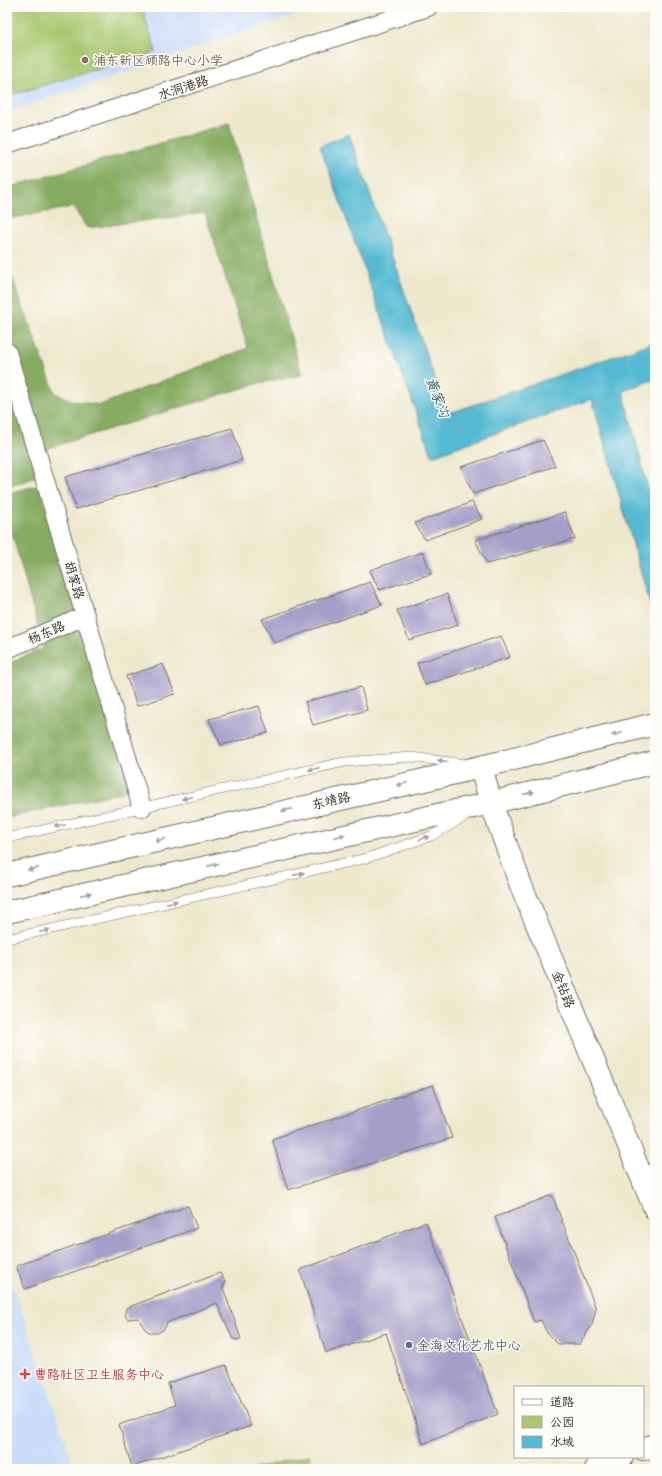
<svg xmlns="http://www.w3.org/2000/svg" width="662" height="1476" viewBox="0 0 662 1476" font-family="'Playpen Sans','LXGW WenKai TC',sans-serif">
<style>
.built{fill:#cadcf9}
.green{fill:#a8c76f;stroke:#6a794d}
.forest{fill:#86ac62;stroke:#586c46}
.water{fill:#54bad2;stroke:#40727e}
.building{fill:#a59ec9}
.lines{fill:none;stroke-linecap:round;stroke-linejoin:round}
.service-casing{stroke:#6f6d64;stroke-width:10}
.minor-casing{stroke:#6f6d64;stroke-width:20}
.tertiary-casing{stroke:#6f6d64;stroke-width:24}
.primary-casing{stroke:#6f6d64;stroke-width:24}
.service{stroke:#fff;stroke-width:9}
.minor{stroke:#fff;stroke-width:18}
.tertiary{stroke:#fff;stroke-width:22}
.primary{stroke:#fff;stroke-width:22}
.oneway{fill:#a0a0a0}
.education-dot{fill:#8d6e63;stroke:#fdfcf7;stroke-width:1.5}
.service-dot{fill:#5c6f8a;stroke:#fdfcf7;stroke-width:1.5}
.health-dot{fill:#e0444e;stroke:#fdfcf7;stroke-width:1.5}
.labels{text-anchor:middle;stroke-width:3;stroke-linejoin:round;paint-order:stroke}
.education-label{font-size:13px;fill:#785e54;stroke:#fdfcf7;text-anchor:start}
.street-label{font-size:13px;fill:#2b2b2b;stroke:#fdfcf7}
.service-label{font-size:13px;fill:#4e5e75;stroke:#fdfcf7;text-anchor:start}
.health-label{font-size:13px;fill:#be3a42;stroke:#fdfcf7;text-anchor:start}
.water-label{font-size:14px;font-style:italic;fill:#395d65;stroke:#fdfcf7}
</style>
<rect width="100%" height="100%" fill="#fdfcf7"/>
<filter id="ink" filterUnits="userSpaceOnUse"><feTurbulence type="fractalNoise" baseFrequency=".025" numOctaves="2"/><feDisplacementMap in="SourceGraphic" scale="8" xChannelSelector="R" yChannelSelector="G"/><feConvolveMatrix kernelMatrix="1 2 1 2 8 2 1 2 1" color-interpolation-filters="sRGB"/></filter>
<filter id="wash" filterUnits="userSpaceOnUse"><feTurbulence type="fractalNoise" baseFrequency=".012" numOctaves="4" result="noise"/><feDisplacementMap in="SourceGraphic" scale="16" xChannelSelector="R" yChannelSelector="G"/><feGaussianBlur stdDeviation="0.9" result="paint"/><feColorMatrix in="noise" values="0 0 0 0 0 0 0 0 0 0 0 0 0 0 0 0 0 1.4 0 .05"/><feComposite in="paint" operator="in"/></filter>
<g filter="url(#wash)">
<rect width="100%" height="100%" fill="#eee8cd"/>
<g class="built">
<path d="M7 7H319L7 112Z"/>
<path d="M10 1277 75 1469H7V1278Z"/>
</g>
<g class="green">
<path d="M7 7H142L156 52 14 94 7 72Z"/>
<path d="M309 1455 314 1469H254Z"/>
</g>
<g class="forest">
<path d="M229 123 302 375 259 383 48 448 36 477 7 488V442L8 441 7 439V264L55 393 74 401 100 405 248 348 205 213 87 228 73 207 7 219V188Z"/>
<path d="M39 485 131 790 7 818V664L44 648 7 515V493Z"/>
</g>
<path class="water" d="M349 134 444 405 453 412 655 342V379L623 391 655 515V622L592 399 432 456 320 146Z"/>
<g id="blocks">
<g class="building">
<path d="M232 428 242 460 76 509 65 477Z"/>
<path d="M543 440 555 466 473 494 461 467Z"/>
<path d="M472 502 482 519 425 540 415 523Z"/>
<path d="M565 512 575 539 487 564 475 540Z"/>
<path d="M423 552 431 574 379 590 370 570Z"/>
<path d="M370 582 382 605 274 643 262 619Z"/>
<path d="M447 594 458 625 409 640 397 610Z"/>
<path d="M501 636 510 657 425 685 417 663Z"/>
<path d="M163 664 175 694 137 706 126 676Z"/>
<path d="M361 687 367 710 313 725 305 702Z"/>
<path d="M259 706 268 733 221 745 209 719Z"/>
<path d="M433 1085 452 1138 288 1190 272 1139Z"/>
<path d="M552 1195 596 1309 592 1325 580 1344H558L547 1333 541 1320 534 1322 495 1217Z"/>
<path d="M188 1206 197 1228 25 1289 16 1266Z"/>
<path d="M426 1222 498 1414 423 1444 386 1333 326 1353 300 1270Z"/>
<path d="M220 1273 225 1281 223 1288 241 1339 237 1340 233 1339 217 1303 166 1323V1326L163 1330 157 1333H151L146 1330 141 1323 139 1318 127 1319 125 1314 126 1308Z"/>
<path d="M226 1365 251 1426 132 1467 119 1425 175 1405 168 1383Z"/>
</g>
</g>
</g>
<g filter="url(#ink)">
<use href="#blocks" fill-opacity="0" stroke="#6f6d64" stroke-width="1"/>
<g class="lines">
<g class="service-casing">
<g id="service">
<path d="M7 838 344 762 412 757 464 764"/>
<path d="M7 939 367 858 431 836 466 816"/>
</g>
</g>
<g class="minor-casing">
<g id="minor">
<path d="M7 144 428 7"/>
<path d="M7 352 142 808"/>
<path d="M7 649 85 616"/>
</g>
</g>
<g class="tertiary-casing">
<g id="tertiary">
<path d="M481 767 491 803 520 883 655 1209"/>
<path d="M643 1449 655 1445"/>
<path d="M596 1469 622 1457"/>
</g>
</g>
<g class="primary-casing">
<g id="primary">
<path d="M7 875 481 767 655 724"/>
<path d="M7 912 491 803 655 762"/>
</g>
</g>
<use href="#service" class="service"/>
<use href="#minor" class="minor"/>
<use href="#tertiary" class="tertiary"/>
<use href="#primary" class="primary"/>
</g>
<defs><path id="oneway-solid" d="M-6-.8H1V-3.2L6.5 0L1 3.2V.8H-6Z"/></defs>
<g class="oneway">
<use href="#oneway-solid" transform="translate(617 734) rotate(166)"/>
<use href="#oneway-solid" transform="translate(443 761) rotate(-172)"/>
<use href="#oneway-solid" transform="translate(314 769) rotate(167)"/>
<use href="#oneway-solid" transform="translate(402 784) rotate(168)"/>
<use href="#oneway-solid" transform="translate(529 793) rotate(-14)"/>
<use href="#oneway-solid" transform="translate(187 798) rotate(167)"/>
<use href="#oneway-solid" transform="translate(287 810) rotate(167)"/>
<use href="#oneway-solid" transform="translate(60 826) rotate(168)"/>
<use href="#oneway-solid" transform="translate(340 836) rotate(-13)"/>
<use href="#oneway-solid" transform="translate(424 838) rotate(-19)"/>
<use href="#oneway-solid" transform="translate(160 840) rotate(167)"/>
<use href="#oneway-solid" transform="translate(213 865) rotate(-13)"/>
<use href="#oneway-solid" transform="translate(33 869) rotate(167)"/>
<use href="#oneway-solid" transform="translate(299 874) rotate(-13)"/>
<use href="#oneway-solid" transform="translate(86 894) rotate(-13)"/>
<use href="#oneway-solid" transform="translate(172 902) rotate(-13)"/>
<use href="#oneway-solid" transform="translate(45 931) rotate(-13)"/>
</g>
</g>
<circle class="education-dot" cx="85" cy="60" r="4"/>
<circle class="service-dot" cx="409" cy="1345" r="4"/>
<path class="health-dot" d="M23 1368h4v4h4v4h-4v4h-4v-4h-4v-4h4z"/>
<g class="labels">
<g class="education-label">
<text x="93" y="65">浦东新区顾路中心小学</text>
</g>
<g class="street-label">
<text transform="translate(183 87) rotate(-18)" y="5">水洞港路</text>
<text transform="translate(75 580) rotate(73)" y="5">胡家路</text>
<text transform="translate(46 632) rotate(-23)" y="5">杨东路</text>
<text transform="translate(331 800) rotate(-13)" y="5">东靖路</text>
<text transform="translate(564 989) rotate(68)" y="5">金钻路</text>
</g>
<g class="service-label">
<text x="417" y="1350">金海文化艺术中心</text>
</g>
<g class="health-label">
<text x="34" y="1379">曹路社区卫生服务中心</text>
</g>
<g class="water-label">
<text transform="translate(438 397) rotate(70)" y="5">黄家沟</text>
</g>
</g>
<rect width="662" height="1476" fill="none" stroke="#fdfcf7" stroke-width="24"/>
<rect x="514" y="1386" width="130" height="72" fill="#fdfcf7" stroke="#a9a8a5"/>
<rect x="522" y="1399" width="20" height="6" fill="#ffffff" stroke="#a9a8a5"/>
<text x="550" y="1406" font-size="12" fill="#2b2b2b">道路</text>
<rect x="522" y="1416" width="20" height="12" fill="#a8c76f" stroke="#a9a8a5"/>
<text x="550" y="1426" font-size="12" fill="#2b2b2b">公园</text>
<rect x="522" y="1436" width="20" height="12" fill="#54bad2" stroke="#a9a8a5"/>
<text x="550" y="1446" font-size="12" fill="#2b2b2b">水域</text>
</svg>
